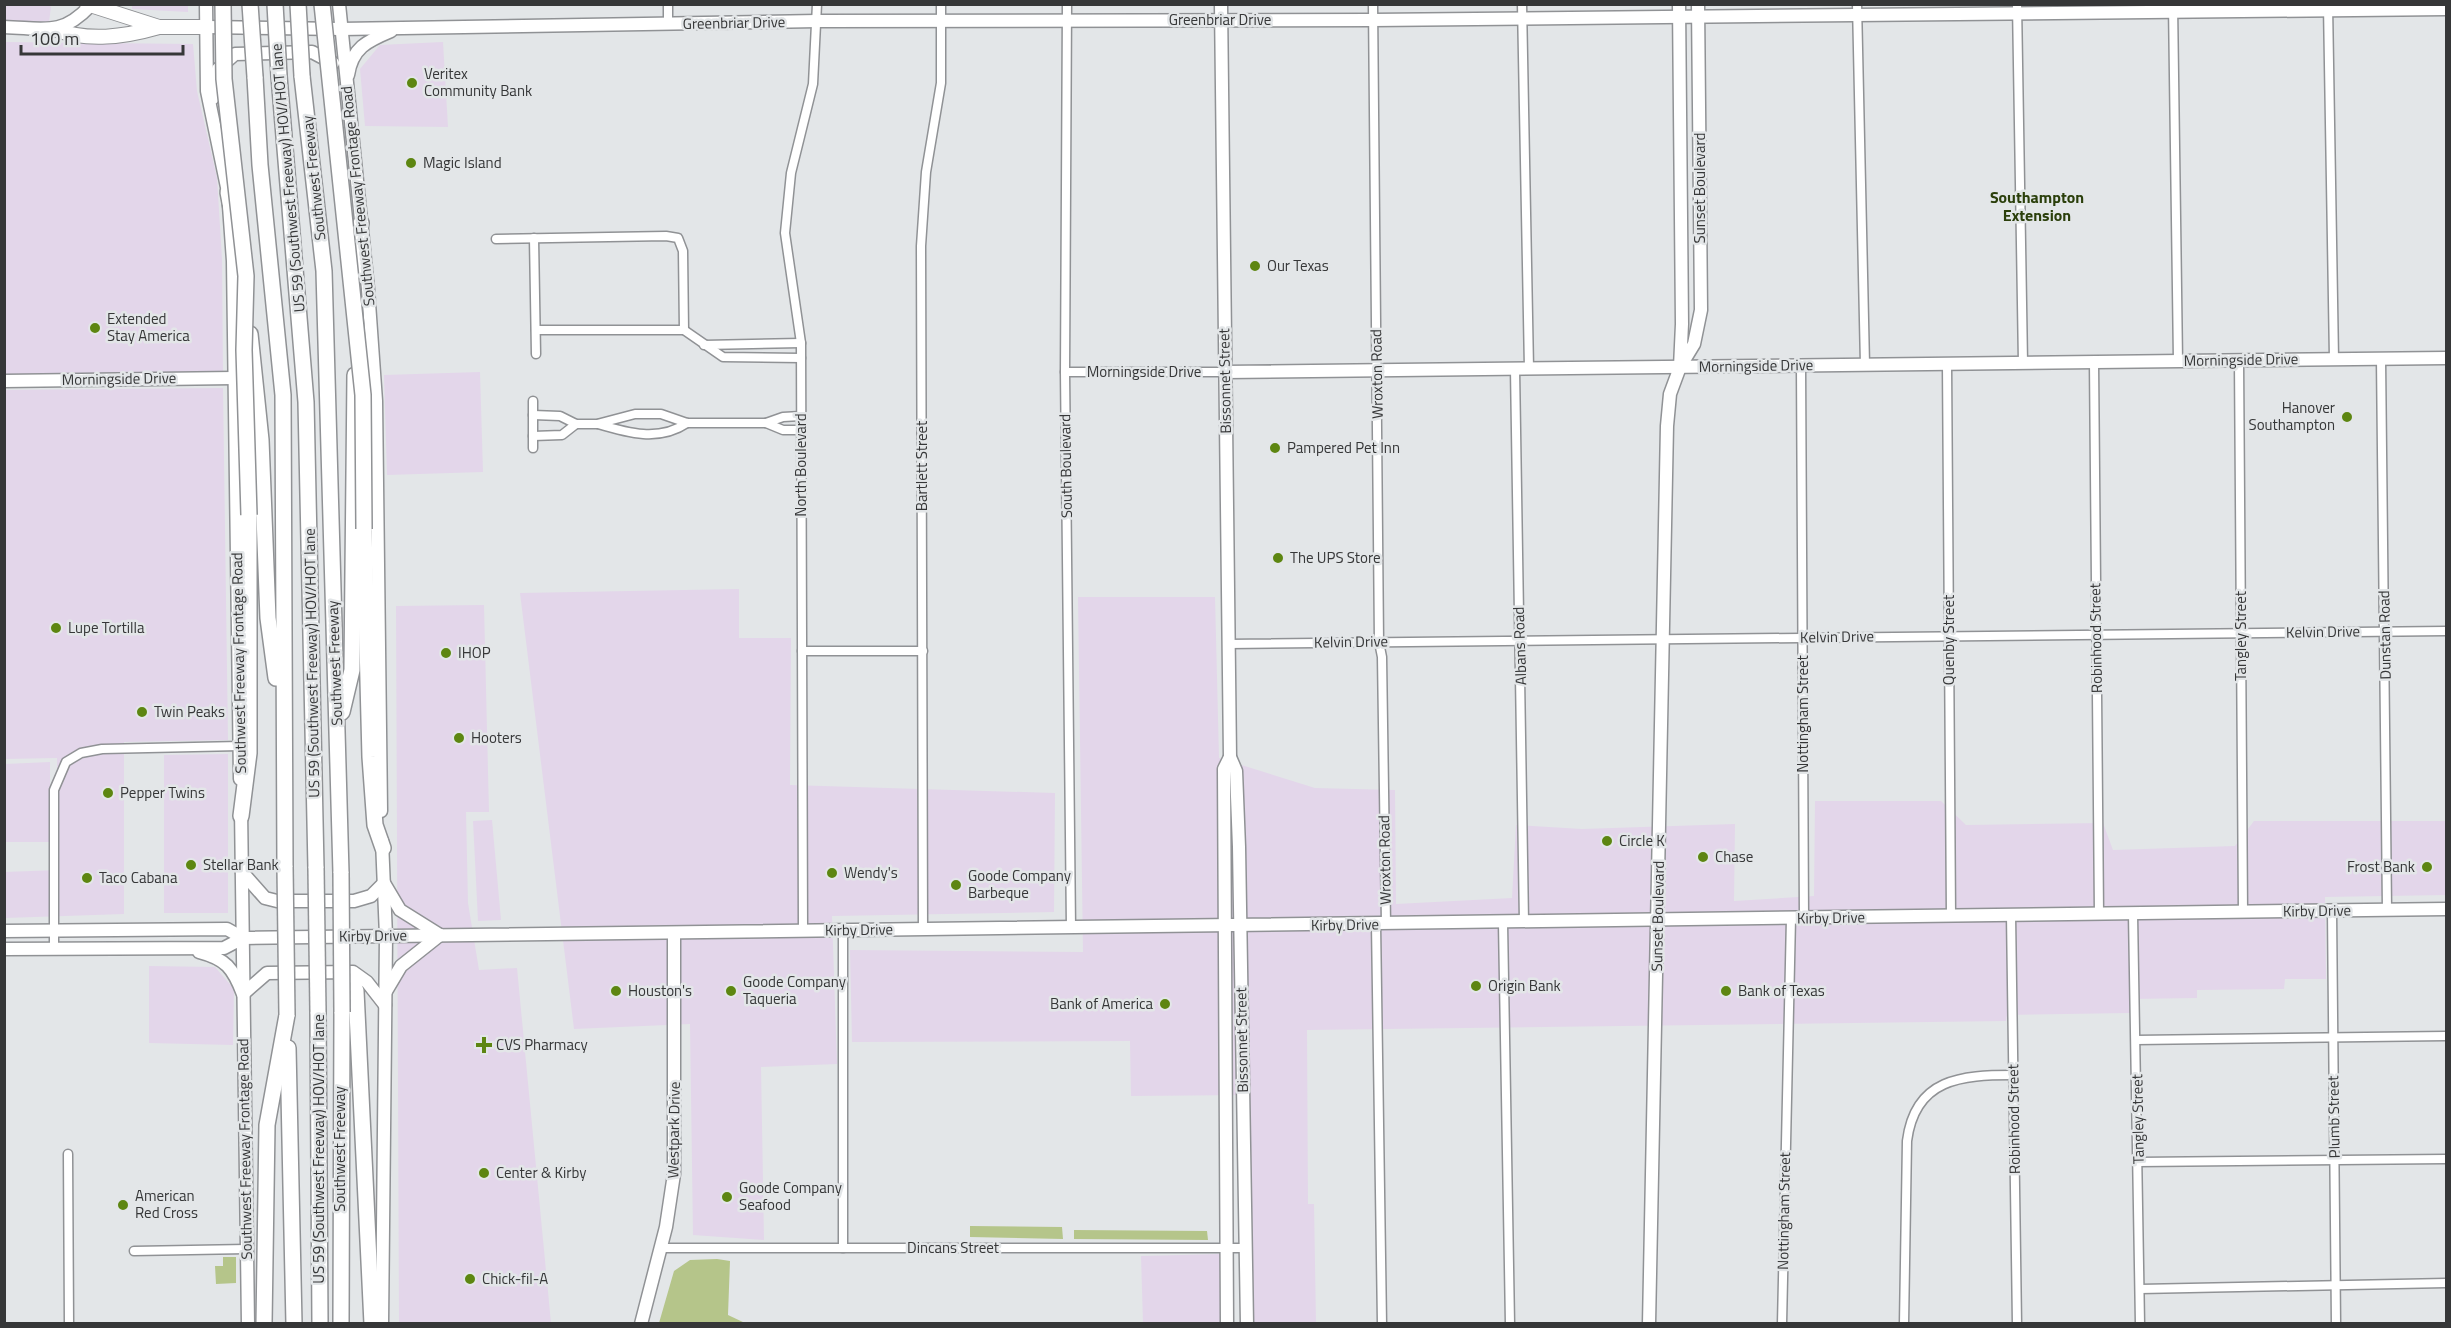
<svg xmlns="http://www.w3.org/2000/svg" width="2451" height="1328" viewBox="0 0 2451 1328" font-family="'Titillium Web',sans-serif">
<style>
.commercial{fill:#e3d6ea}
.green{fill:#b5c58a}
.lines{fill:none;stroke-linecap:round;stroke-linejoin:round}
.street-casing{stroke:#909295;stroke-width:11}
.secondary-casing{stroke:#909295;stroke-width:15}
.primary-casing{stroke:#909295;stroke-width:16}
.highway-casing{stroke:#909295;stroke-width:18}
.street{stroke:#fff;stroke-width:8}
.secondary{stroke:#fff;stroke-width:12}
.primary{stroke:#fff;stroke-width:14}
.highway{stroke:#fff;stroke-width:15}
.highway-bridge-casing{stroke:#909295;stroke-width:18;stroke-linecap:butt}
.highway-bridge{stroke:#fff;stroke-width:15}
.poi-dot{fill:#5d8611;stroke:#e3e6e8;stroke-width:2}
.labels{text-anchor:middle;stroke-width:5;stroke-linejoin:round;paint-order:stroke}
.street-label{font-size:15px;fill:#363738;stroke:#e3e6e8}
.poi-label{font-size:15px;fill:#363738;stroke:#e3e6e8;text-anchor:start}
.neighbourhood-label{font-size:16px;font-weight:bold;fill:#2b3f0b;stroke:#e3e6e8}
</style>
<rect width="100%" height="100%" fill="#e3e6e8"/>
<g class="commercial">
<path d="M4 5H48L51 7 49 22 5 23Z"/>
<path d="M132 5H188V12L132 9Z"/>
<path d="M5 42 193 44 197 91 217 178 222 259 223 375 5 376Z"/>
<path d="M443 42 448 127 365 126 360 69 380 45Z"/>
<path d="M480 372 483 472 387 475 384 375Z"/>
<path d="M223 388 228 740 124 742V914L5 918 4 872 59 870 57 758 5 759V390Z"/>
<path d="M739 589V638H791L790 785 1055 793 1054 912 832 916 837 1064 761 1067 764 1240 693 1235 690 1024 574 1029 520 593Z"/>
<path d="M1078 597H1215L1219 758 1315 788 1395 790 1396 904 1512 898 1516 825 1582 829 1735 824 1734 901 1814 896 1815 801H1941L1966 825 2103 823 2113 850 2235 846 2254 821H2446V895L2325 897 2326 979H2285L2284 989 2197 990V998L2130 999V1013L2007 1015 2006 1021 1307 1030 1308 1204H1314L1316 1323H1252L1248 1095 1131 1096 1130 1041 852 1042 850 950 1083 952Z"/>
<path d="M484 605 489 812H466L468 903 479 970 517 968 551 1323H399L396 606Z"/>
<path d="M228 754V913H164V755Z"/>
<path d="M50 762V842H5V764Z"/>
<path d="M492 820 501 920 478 921 473 821Z"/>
<path d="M149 966 215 967 234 989 233 1045 149 1043Z"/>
<path d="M1221 1254 1223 1323H1143L1141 1256Z"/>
</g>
<g class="green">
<path d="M970 1226 1062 1227 1063 1239 970 1237Z"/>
<path d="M1074 1230 1207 1231 1208 1240 1074 1239Z"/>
<path d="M223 1257H236V1283L216 1284 215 1266H223Z"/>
<path d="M717 1259 730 1261 728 1315 745 1323H659L674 1271 690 1260Z"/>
</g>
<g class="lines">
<g class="street-casing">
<g id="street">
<path d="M668 4V24"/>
<path d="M1067 4 1065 372 1071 928"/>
<path d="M1373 4 1379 642 1382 657 1386 924"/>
<path d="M1522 4 1529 369"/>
<path d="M1857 4 1865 365"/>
<path d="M2017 4 2023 363"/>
<path d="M2173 4 2178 361"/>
<path d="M2328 5 2334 359"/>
<path d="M534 238 536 354"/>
<path d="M496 239 666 236 678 238 683 251 684 330"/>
<path d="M536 330H684L723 357 801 358"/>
<path d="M704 345 801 343"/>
<path d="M2381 359 2387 910"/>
<path d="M2239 361 2243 912"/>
<path d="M2094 362 2099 914"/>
<path d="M1947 364 1951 916"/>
<path d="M1801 366 1804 918"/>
<path d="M1515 369 1524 922"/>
<path d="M1065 372H1225"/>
<path d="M533 401V448"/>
<path d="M533 415 560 416 576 424H597L635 414H661L687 423H766L783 430H801"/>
<path d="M766 423 783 417 801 416"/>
<path d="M598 424C628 433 659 442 687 423"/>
<path d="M533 436 562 435 576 424"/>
<path d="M1228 644 2446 631"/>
<path d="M802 651H923"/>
<path d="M2332 911 2336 1324"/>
<path d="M2133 914 2140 1324"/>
<path d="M2011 915 2017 1324"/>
<path d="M1503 923 1510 1324"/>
<path d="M1376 924 1382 1324"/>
<path d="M923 930 921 246 926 172 941 83V4"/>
<path d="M803 931 801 343 785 233 791 173 813 84 817 4"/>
<path d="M843 931V1248"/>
<path d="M54 949V790L66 762 81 753 102 749 240 746"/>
<path d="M2136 1040 2446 1036"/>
<path d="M68 1154 69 1324"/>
<path d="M2138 1162 2446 1159"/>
<path d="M661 1248H1245"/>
<path d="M134 1251 247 1249"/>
<path d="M2140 1289 2446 1283"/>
<path d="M1782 1324 1791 918"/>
<path d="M1904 1324 1907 1141C1915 1078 1962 1075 2013 1075"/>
</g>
</g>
<g class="secondary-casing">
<g id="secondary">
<path d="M206 4 207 91 228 192 233 261 240 779"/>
<path d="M339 4 368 289 376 401 381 811"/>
<path d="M1221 4 1230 757 1236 771 1239 847 1247 1324"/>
<path d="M4 27C43 28 61 37 90 6"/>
<path d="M207 27 341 29 817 21 1373 20 2446 9"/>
<path d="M348 75C352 48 367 41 391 31"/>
<path d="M213 98 218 69 235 54 312 52 333 63"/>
<path d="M1680 367 1694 344 1701 310 1698 4"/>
<path d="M1225 372 2446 358"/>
<path d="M4 381 234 378"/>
<path d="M241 809 248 1324"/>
<path d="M242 872 265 898 277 901H354L371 896 384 883 400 910 440 935"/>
<path d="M4 931 227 929 243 938"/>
<path d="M4 949 224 948 243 938 2446 909"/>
<path d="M199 952C226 959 233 968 243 994L267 973 353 972 367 982 385 1005"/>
<path d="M385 993 401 966 440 935"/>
<path d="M382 1324 386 936 382 841"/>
<path d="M641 1324 666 1227 674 1174V933"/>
<path d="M1227 1324 1224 769 1230 757"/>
<path d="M1649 1324 1667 426 1670 394 1680 367 1682 324 1679 4"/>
</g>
</g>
<g class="primary-casing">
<g id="primary">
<path d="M87 4 159 27H207"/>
<path d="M54 29C88 42 124 37 159 27"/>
</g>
</g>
<g class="highway-casing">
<g id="highway">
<path d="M279 76 306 402 316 868"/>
<path d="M302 76 324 271 341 873"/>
<path d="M255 77 260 165 283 395 285 867"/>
<path d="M228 192 233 218"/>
<path d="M355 270V249L361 223"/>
<path d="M250 334 261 440 268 618 276 678"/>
<path d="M364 529 370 757 375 825 383 848"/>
<path d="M342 712 352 670 355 375"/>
<path d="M241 816 249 753V515"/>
<path d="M350 975 356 991 372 1324"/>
<path d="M318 1012 320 1324"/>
<path d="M288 1048 294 1324"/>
<path d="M264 1324 267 1125 287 1015"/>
<path d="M341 1324 342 1012"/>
</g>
</g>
<use href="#street" class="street"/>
<use href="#secondary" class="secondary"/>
<use href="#primary" class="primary"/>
<use href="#highway" class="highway"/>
<g class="highway-bridge-casing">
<g id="highway-bridge">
<path d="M223 4 224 79 246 276 244 350 249 515"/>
<path d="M250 4 255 77"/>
<path d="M275 4 279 76"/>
<path d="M298 4 302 76"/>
<path d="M322 4 363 395 364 529"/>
<path d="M285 867 287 1015"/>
<path d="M316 868 318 1012"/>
<path d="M341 873 342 1012"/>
</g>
</g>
<use href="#highway-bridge" class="highway-bridge"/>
</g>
<g class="poi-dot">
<circle cx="412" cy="83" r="6"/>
<circle cx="411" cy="163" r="6"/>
<circle cx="1255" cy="266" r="6"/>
<circle cx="95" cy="328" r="6"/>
<circle cx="2347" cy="417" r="6"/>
<circle cx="1275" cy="448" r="6"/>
<circle cx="1278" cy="558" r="6"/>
<circle cx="56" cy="628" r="6"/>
<circle cx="446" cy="653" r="6"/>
<circle cx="142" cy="712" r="6"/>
<circle cx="459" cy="738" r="6"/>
<circle cx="108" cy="793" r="6"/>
<circle cx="1607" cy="841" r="6"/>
<circle cx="1703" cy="857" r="6"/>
<circle cx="191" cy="865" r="6"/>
<circle cx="2427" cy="867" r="6"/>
<circle cx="832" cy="873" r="6"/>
<circle cx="87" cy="878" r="6"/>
<circle cx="956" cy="885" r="6"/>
<circle cx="1476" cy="986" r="6"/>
<circle cx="616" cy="991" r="6"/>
<circle cx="731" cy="991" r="6"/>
<circle cx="1726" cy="991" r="6"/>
<circle cx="1165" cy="1004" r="6"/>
<path d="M481 1036h6v6h6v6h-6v6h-6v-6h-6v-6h6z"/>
<circle cx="484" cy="1173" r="6"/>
<circle cx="727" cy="1197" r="6"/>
<circle cx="123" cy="1205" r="6"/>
<circle cx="470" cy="1279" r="6"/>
</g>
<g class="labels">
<g class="street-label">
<text x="1220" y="25">Greenbriar Drive</text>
<text transform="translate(734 23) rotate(-1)" y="5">Greenbriar Drive</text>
<text transform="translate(288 178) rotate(-95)" y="5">US 59 (Southwest Freeway) HOV/HOT lane</text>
<text transform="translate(314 178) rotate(-96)" y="5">Southwest Freeway</text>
<text transform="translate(1700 188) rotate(-90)" y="5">Sunset Boulevard</text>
<text transform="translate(358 196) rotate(-96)" y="5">Southwest Freeway Frontage Road</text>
<text transform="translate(2241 360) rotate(-1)" y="5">Morningside Drive</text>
<text transform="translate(1756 366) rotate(-1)" y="5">Morningside Drive</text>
<text x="1144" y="377">Morningside Drive</text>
<text transform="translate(1377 374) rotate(-91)" y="5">Wroxton Road</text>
<text transform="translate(119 379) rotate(-1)" y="5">Morningside Drive</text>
<text transform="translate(1225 381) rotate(-91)" y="5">Bissonnet Street</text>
<text transform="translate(801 465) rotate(-90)" y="5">North Boulevard</text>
<text transform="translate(922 466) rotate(-90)" y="5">Bartlett Street</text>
<text transform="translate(1066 466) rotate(-91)" y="5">South Boulevard</text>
<text transform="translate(2323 632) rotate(-1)" y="5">Kelvin Drive</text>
<text transform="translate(2385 635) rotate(-91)" y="5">Dunstan Road</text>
<text transform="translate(2241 636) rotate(-90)" y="5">Tangley Street</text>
<text transform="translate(1837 637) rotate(-1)" y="5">Kelvin Drive</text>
<text transform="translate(2096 638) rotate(-91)" y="5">Robinhood Street</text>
<text transform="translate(1949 640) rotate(-90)" y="5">Quenby Street</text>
<text transform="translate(1351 642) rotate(-1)" y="5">Kelvin Drive</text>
<text transform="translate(1520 646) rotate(-92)" y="5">Albans Road</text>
<text transform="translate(239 663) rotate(-91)" y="5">Southwest Freeway Frontage Road</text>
<text transform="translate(312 663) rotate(-91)" y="5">US 59 (Southwest Freeway) HOV/HOT lane</text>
<text transform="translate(335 663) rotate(-92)" y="5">Southwest Freeway</text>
<text transform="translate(1803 714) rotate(-90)" y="5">Nottingham Street</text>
<text transform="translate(1385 860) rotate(-91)" y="5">Wroxton Road</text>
<text transform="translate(2317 911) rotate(-1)" y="5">Kirby Drive</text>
<text transform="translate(1658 916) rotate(-89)" y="5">Sunset Boulevard</text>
<text transform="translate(1831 918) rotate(-1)" y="5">Kirby Drive</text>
<text transform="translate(1345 925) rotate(-1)" y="5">Kirby Drive</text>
<text transform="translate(859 930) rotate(-1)" y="5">Kirby Drive</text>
<text transform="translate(373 936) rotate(-1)" y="5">Kirby Drive</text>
<text transform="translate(1242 1040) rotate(-91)" y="5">Bissonnet Street</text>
<text transform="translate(2334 1117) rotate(-91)" y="5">Plumb Street</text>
<text transform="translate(2014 1119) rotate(-91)" y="5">Robinhood Street</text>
<text transform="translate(2138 1119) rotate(-91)" y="5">Tangley Street</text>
<text transform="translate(674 1130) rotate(-89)" y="5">Westpark Drive</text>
<text transform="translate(245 1149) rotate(-91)" y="5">Southwest Freeway Frontage Road</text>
<text transform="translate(319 1149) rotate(-90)" y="5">US 59 (Southwest Freeway) HOV/HOT lane</text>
<text transform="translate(340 1149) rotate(-90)" y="5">Southwest Freeway</text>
<text transform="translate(1784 1211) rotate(-89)" y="5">Nottingham Street</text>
<text x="953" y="1253">Dincans Street</text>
</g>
<g class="poi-label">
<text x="424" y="79">Veritex<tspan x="424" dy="17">Community Bank</tspan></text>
<text x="423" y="168">Magic Island</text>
<text x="1267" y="271">Our Texas</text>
<text x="107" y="324">Extended<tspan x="107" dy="17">Stay America</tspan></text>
<text x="2335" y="413" text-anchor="end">Hanover<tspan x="2335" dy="17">Southampton</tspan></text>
<text x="1287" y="453">Pampered Pet Inn</text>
<text x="1290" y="563">The UPS Store</text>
<text x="68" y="633">Lupe Tortilla</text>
<text x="458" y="658">IHOP</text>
<text x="154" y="717">Twin Peaks</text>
<text x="471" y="743">Hooters</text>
<text x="120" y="798">Pepper Twins</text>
<text x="1619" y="846">Circle K</text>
<text x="1715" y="862">Chase</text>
<text x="203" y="870">Stellar Bank</text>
<text x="2415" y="872" text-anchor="end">Frost Bank</text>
<text x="844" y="878">Wendy's</text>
<text x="968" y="881">Goode Company<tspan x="968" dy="17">Barbeque</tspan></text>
<text x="99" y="883">Taco Cabana</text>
<text x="743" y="987">Goode Company<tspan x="743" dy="17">Taqueria</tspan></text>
<text x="1488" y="991">Origin Bank</text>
<text x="628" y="996">Houston's</text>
<text x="1738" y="996">Bank of Texas</text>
<text x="1153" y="1009" text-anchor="end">Bank of America</text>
<text x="496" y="1050">CVS Pharmacy</text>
<text x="496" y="1178">Center &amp; Kirby</text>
<text x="739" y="1193">Goode Company<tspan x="739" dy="17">Seafood</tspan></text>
<text x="135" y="1201">American<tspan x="135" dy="17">Red Cross</tspan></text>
<text x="482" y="1284">Chick-fil-A</text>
</g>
<g class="neighbourhood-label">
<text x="2037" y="203">Southampton<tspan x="2037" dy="18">Extension</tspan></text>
</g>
</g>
<rect width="2451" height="1328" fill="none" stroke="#363738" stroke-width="12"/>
<path d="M21 45v9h162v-9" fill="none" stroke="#363738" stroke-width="3"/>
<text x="30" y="45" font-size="18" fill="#363738" stroke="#e3e6e8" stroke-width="4.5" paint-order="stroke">100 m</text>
</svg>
